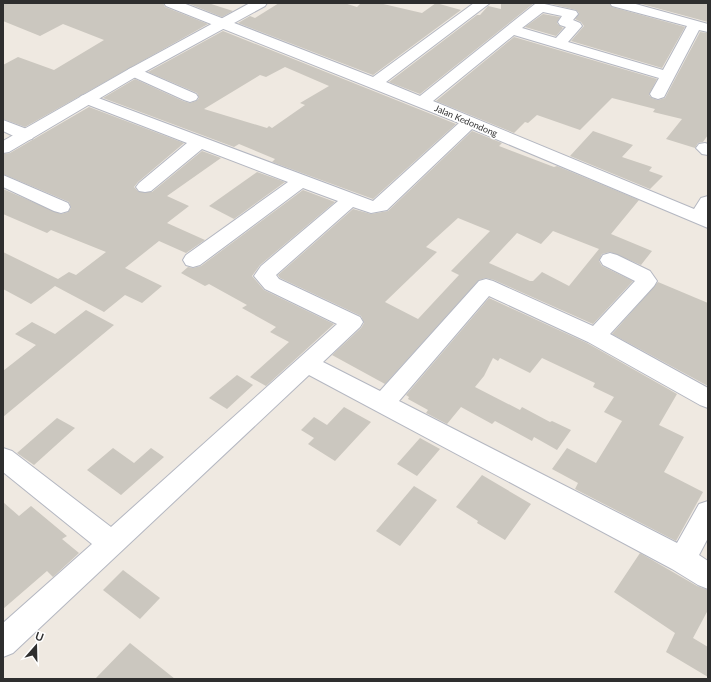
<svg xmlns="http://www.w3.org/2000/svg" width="711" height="682" viewBox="0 0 711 682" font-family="Lato,sans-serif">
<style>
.building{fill:#cbc7bf;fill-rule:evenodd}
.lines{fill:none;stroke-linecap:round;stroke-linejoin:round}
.street-casing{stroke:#b4b7c1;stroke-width:2}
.secondary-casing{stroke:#b4b7c1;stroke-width:2}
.street{fill:#fff;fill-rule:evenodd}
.secondary{fill:#fff;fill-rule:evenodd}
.labels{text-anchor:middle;stroke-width:3.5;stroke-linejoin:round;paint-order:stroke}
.far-street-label{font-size:9px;fill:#2e2e2e;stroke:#fff}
</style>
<rect width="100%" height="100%" fill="#efe9e1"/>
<g class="building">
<path d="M3 3H163L165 7 208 24 25 127 3 119V65L18 57 54 70 104 40 63 24 40 36 3 21Z"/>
<path d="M187 3H208L233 11 222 17Z"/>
<path d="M279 3H344L357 7 361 3H379L422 13 436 3 461 10 373 75 238 23 250 16 255 18Z"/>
<path d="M501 3H534L420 94 389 82 477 15H480L488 6 501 9Z"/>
<path d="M547 3H609L612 7 685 27 662 68 571 41 584 26 581 22 575 19 579 13 576 10Z"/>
<path d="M638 3H708V22Z"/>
<path d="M543 14 560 17 557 23 560 26 563 28 556 36 525 27Z"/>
<path d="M223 31 456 124 373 199 272 162 275 159 239 144 234 147 103 98 135 79 183 101 190 103 196 101 199 98 197 93 148 72ZM285 67 329 86 300 103 305 105 272 128 269 126 267 128 204 109 260 75 266 77Z"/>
<path d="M700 32 708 33V135L703 142 698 143 695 148 666 139 682 119 653 112 655 109 612 98 580 130 537 115 528 123 525 122 514 133 436 101 514 37 657 79 649 95 652 98 658 100 665 98Z"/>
<path d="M89 107 184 143 138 182 134 187 139 192H152L202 151 221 158 167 196 189 206 167 223 205 240 186 253 159 241 125 268 162 286 142 303 125 295 104 312 55 286 31 304 3 289V252L58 279 69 272 76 275 106 252 51 230 47 233 3 214V189L61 214 68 212 71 208 69 202 3 174V154L10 153Z"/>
<path d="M472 131 502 143 499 146 554 167 557 166 639 200 611 234 652 251 641 265 610 252 602 254 599 261 602 266 633 281 593 324 494 280 486 278 479 280 385 384 332 355 361 328 364 323 361 316 280 278 278 275 353 209 371 214 388 211ZM458 218 490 231 451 271 459 275 418 319 385 302 437 252 426 247ZM553 231 599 249 569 286 542 272 533 281H530L489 263 517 233 541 244Z"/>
<path d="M593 131 633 145 622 157 652 167 649 171 663 176 650 189 570 156Z"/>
<path d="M257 172 285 182 234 219 209 206Z"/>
<path d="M303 190 335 202 260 265 252 276 264 290 334 324 266 386 250 377 289 342 270 332 276 327 242 308 247 305 209 284 205 286 181 273 188 267 193 268 201 266Z"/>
<path d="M658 282 708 303V386L612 334Z"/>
<path d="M489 298 587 343 677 394 659 425 684 437 664 472 703 492 676 541 575 489 578 483 552 469 567 448 596 463 622 421 604 412 614 397 593 387 595 383 542 358 530 373 500 358 498 361 493 358 484 376 475 387 520 410 522 407 550 422 552 421 571 430 557 450 534 437 532 441 495 421 492 424 461 407 447 424 426 413 428 410 408 399 409 397 406 395Z"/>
<path d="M86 310 114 325 3 417V371L36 345 15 334 32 322 55 334Z"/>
<path d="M237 375 253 385 227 409 209 398Z"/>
<path d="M344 407 371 422 335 461 308 444 314 438 301 430 314 417 327 425Z"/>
<path d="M57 418 75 428 34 465 17 453Z"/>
<path d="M420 438 440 449 417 476 397 464Z"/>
<path d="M113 448 134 463 151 448 164 457 121 495 87 470Z"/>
<path d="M482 475 531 504 505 540 477 523 478 521 456 507Z"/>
<path d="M414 486 437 500 400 546 376 531Z"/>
<path d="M3 502 19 516 31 506 67 536 62 539 79 553 53 577 47 571 3 609Z"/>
<path d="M640 553 697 586 708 590V610L693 638 708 647V677L666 652 675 633 614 592Z"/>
<path d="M123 570 160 598 140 619 103 590Z"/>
<path d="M130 643 175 679H95Z"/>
</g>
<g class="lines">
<g class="street-casing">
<g id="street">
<path d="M164 3H183L373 77 474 3H490L386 82 420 96 535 4 540 3 576 11 578 14 573 20 580 23 582 26 568 42 663 70 687 26 612 6 610 3H632L708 24V32L699 30 664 97 658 99 652 97 650 94 659 78 514 35 433 101 694 209 701 198 708 196V228L472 129 387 210 371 213 353 207 276 275 279 279 360 317 363 322 360 327 323 362 380 391 479 281 486 279 493 281 593 326 635 281 603 265 600 260 603 255 610 253 617 255 650 271 657 281 654 286 610 334 708 388V408L700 405 588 342 489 296 399 401 677 543 699 504 708 501V538L699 555 708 561V589L698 585 672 569 309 375 13 653 3 657V623L92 544 3 472V448L12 451 111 527 337 324 265 289 254 276 261 266 338 201 303 188 200 265 193 267 186 265 183 260 186 255 288 182 202 149 151 191 145 192 139 191 136 187 139 183 187 143 81 102 79 99 81 96 87 94 93 96 373 201 459 123 166 6ZM543 12 562 16 558 22 560 25 566 27 556 38 522 28Z"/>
<path d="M134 67 196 94 198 97 196 100 190 102 184 100 129 75 126 72 129 69Z"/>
<path d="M3 120 32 131 34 135 32 139 26 140 20 139 3 131Z"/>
<path d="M705 143 708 144V155L702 154 696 148 699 144Z"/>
<path d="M3 175 68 203 70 207 68 211 61 213 54 211 3 187Z"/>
</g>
</g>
<g class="secondary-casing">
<path id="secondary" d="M250 3H267L265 6 139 75 9 152 3 153V141L129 69Z"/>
</g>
<use href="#street" class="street"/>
<use href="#secondary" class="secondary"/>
</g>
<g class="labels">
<g class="far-street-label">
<text transform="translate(466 121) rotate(23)" y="3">Jalan Kedondong</text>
</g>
</g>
<rect width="711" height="682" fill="none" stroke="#2e2e2e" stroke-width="8"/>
<g transform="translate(36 646) rotate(20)" stroke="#ffffff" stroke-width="3" paint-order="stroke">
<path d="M0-3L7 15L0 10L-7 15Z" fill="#2e2e2e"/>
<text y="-6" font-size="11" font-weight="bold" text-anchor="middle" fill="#2e2e2e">U</text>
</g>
</svg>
